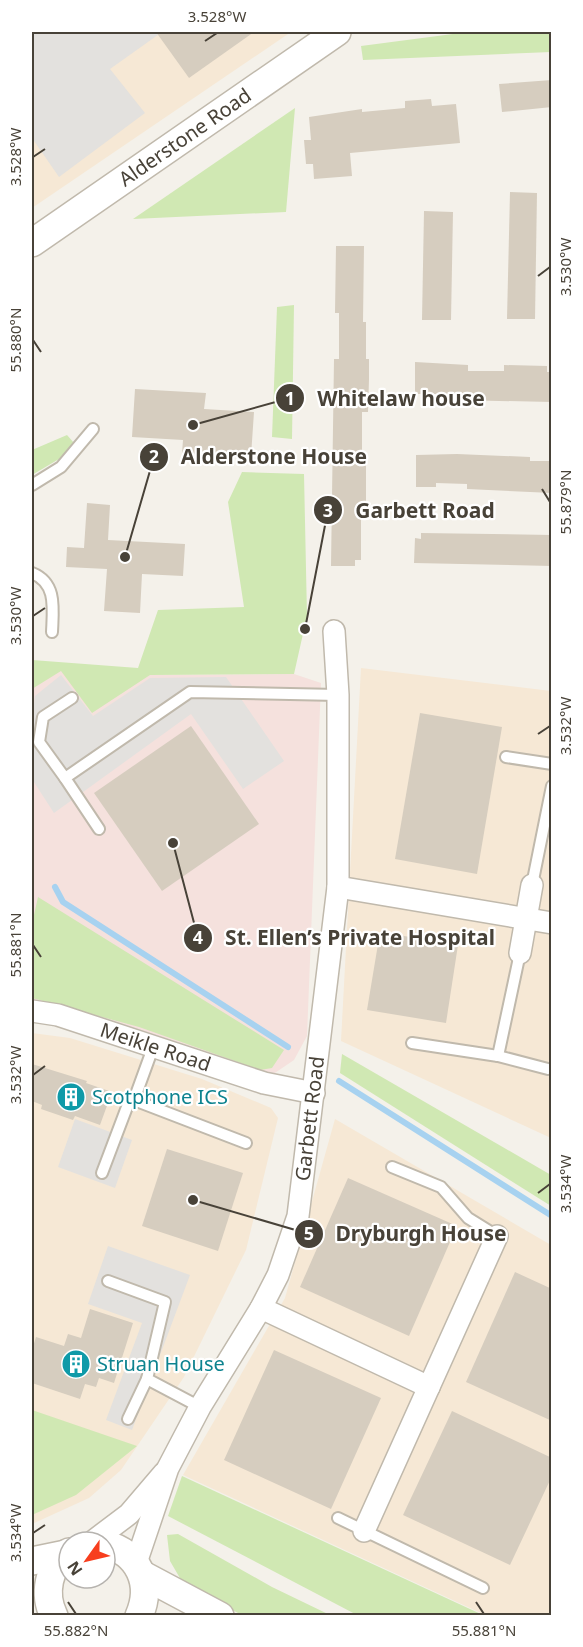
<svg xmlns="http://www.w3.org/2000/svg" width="583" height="1647" viewBox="0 0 583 1647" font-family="'Noto Sans',sans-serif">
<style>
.commercial{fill:#f6e8d5}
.medical{fill:#f5e1dd}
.green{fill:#d0e8b3}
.parking{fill:#e3e1de}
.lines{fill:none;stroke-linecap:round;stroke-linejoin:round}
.stream{stroke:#a7d2f0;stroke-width:6}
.building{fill:#d6cdbf}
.service-casing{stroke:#c0b9ac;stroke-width:14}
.minor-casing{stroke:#c0b9ac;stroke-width:24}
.tertiary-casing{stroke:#c0b9ac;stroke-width:30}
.service{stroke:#fff;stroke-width:10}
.minor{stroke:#fff;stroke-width:21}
.tertiary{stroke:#fff;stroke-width:27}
.ticks{fill:none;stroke:#484238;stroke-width:2}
.labels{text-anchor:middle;stroke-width:4.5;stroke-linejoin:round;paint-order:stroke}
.street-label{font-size:20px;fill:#484238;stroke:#fff}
.culture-label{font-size:20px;fill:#0d838f;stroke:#fff;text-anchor:start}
.leader{fill:none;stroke:#484238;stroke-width:2}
.callout-dot{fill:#484238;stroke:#fff;stroke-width:2}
.mark-label{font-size:18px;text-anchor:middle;font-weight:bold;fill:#fff}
.callout-label{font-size:21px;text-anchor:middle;font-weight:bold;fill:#484238;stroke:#fff;stroke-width:4.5;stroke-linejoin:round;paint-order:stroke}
.neatline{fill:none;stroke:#484238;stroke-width:2}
.ticks-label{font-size:15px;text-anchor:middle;fill:#484238}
</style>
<rect width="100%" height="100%" fill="#f4f1ea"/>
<g class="commercial">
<path d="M32 32H291L32 208Z"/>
<path d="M361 668 551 691V1138L341 1041Z"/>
<path d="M32 1033 70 1038 202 1079 271 1108 278 1118 246 1250 184 1377 121 1470 89 1498 32 1524Z"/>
<path d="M335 1119 551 1245V1615H485L183 1475 285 1298Z"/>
</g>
<path class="medical" d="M32 661 150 675 294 674 321 683 307 1036 294 1060 269 1077 32 1003Z"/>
<g class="green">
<path d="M468 32H551V52L363 60 361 46Z"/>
<path d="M295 108 286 212 133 219Z"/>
<path d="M294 305 292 439 272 437 277 307Z"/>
<path d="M67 435 74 443 59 459 32 475V450Z"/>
<path d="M242 472 304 474 307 616 294 674 150 675 92 713 61 671 32 689V660L138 668 158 610 244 607 228 502Z"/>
<path d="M38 897 284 1050 272 1068 260 1070 139 1027 32 998V924Z"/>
<path d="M342 1054 551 1175V1206L340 1073Z"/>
<path d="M32 1410 137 1446 76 1495 32 1515Z"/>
<path d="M182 1476 483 1615H357L168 1516Z"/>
<path d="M178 1534 272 1587 330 1615H242L184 1585 170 1561 167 1535Z"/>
</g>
<g class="parking">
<path d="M32 32H162L110 69 145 113 59 177 32 138Z"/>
<path d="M61 675 93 716 150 678 226 677 284 761 243 789 191 714 54 813 32 779V719L35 696Z"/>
<path d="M75 1119 132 1140 115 1188 58 1167Z"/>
<path d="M108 1246 190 1275 132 1430 106 1420 142 1323 88 1304Z"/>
</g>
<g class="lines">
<g class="stream">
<path d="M55 887 63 902 288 1047"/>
<path d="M339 1081 552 1216"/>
</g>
</g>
<g class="building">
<path d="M156 32H254L189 78Z"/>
<path d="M552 80V107L502 112 499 84Z"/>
<path d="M431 99 432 106 456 104 460 143 350 153 352 176 314 179 313 164H306L304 140H311L309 117 362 109V112L405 108V101Z"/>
<path d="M510 192 537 193 535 319H507Z"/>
<path d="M424 211 453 212 451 320H422Z"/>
<path d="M336 246H364L363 322H366V359H369V379L368 412H362V465H366V508L361 507V560H355V566H331L334 359H339V313H335Z"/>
<path d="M415 362 468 365V371H504V365L547 366V372H552V402L455 400V394H415Z"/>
<path d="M135 389 206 393 204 409 254 412 251 456 182 453 183 440 132 437Z"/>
<path d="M457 454 530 457V461H552V493L467 489V484L436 483V487H416V455Z"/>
<path d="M87 503 110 505 108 540 185 544 183 576 142 574 140 613 104 611 107 569 66 567 67 547 84 548Z"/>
<path d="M421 533 552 535V566L414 563 415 538 421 539Z"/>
<path d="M420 713 502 727 477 874 395 859Z"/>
<path d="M191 726 259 824 162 891 94 793Z"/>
<path d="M380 932 458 945 446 1023 367 1010Z"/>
<path d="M32 1064 87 1081 86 1083 112 1092 100 1125 75 1116 73 1120 41 1109 42 1105 32 1101Z"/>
<path d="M167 1149 243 1173 218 1251 142 1226Z"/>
<path d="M348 1178 457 1226 409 1336 300 1287Z"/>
<path d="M515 1272 552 1289V1421L466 1382Z"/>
<path d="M90 1309 133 1323 114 1383 99 1378 96 1387 85 1384 80 1399 32 1383V1350L36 1337 64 1346 68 1334 81 1338Z"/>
<path d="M274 1350 381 1398 331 1509 224 1460Z"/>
<path d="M452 1411 552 1458V1476L510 1565 403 1515Z"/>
</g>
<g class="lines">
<g class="service-casing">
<g id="service">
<path d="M32 485 61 467 93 429"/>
<path d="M32 573C57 583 53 608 52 632"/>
<path d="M506 757 552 764"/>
<path d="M65 778 39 742 43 717 72 698"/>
<path d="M99 829 65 778 190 692 338 695"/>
<path d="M532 885 552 786"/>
<path d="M412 1043 498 1056 548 1069"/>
<path d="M154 1045 134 1100 246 1143"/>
<path d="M498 1056 520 953"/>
<path d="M392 1167 441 1187 468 1218 497 1236"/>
<path d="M102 1173 130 1099 134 1100"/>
<path d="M108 1281 165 1302 147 1379 200 1407"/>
<path d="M128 1419 147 1379"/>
<path d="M338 1518 483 1588"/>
</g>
</g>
<g class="minor-casing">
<g id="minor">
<path d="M338 887 552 923"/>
<path d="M520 953 532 885"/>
<path id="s1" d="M32 1011 58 1015 264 1083 314 1093"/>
<path d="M261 1308 429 1387"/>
<path d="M364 1531 497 1236"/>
<path d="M92 1542 129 1514 164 1473"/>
<path id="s2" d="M136 1563 168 1468 200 1407 261 1308 278 1275 298 1216 338 887V695L334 631"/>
</g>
</g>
<g class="tertiary-casing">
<g id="tertiary">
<path id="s3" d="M32 243 337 32"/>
<path d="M105 1544C139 1553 153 1584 139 1616"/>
<path d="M32 1561 66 1554"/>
<path d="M143 1575 220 1616"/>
<path d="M54 1616C43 1594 48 1566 69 1552"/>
</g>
</g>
<use href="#service" class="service"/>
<use href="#minor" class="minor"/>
<use href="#tertiary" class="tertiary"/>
</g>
<path class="ticks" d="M205 41 217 33M33 157 45 149M538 276 550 267M33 340 41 352M542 489 550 502M33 616 45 608M538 734 550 726M33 945 41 957M33 1075 45 1066M538 1193 550 1184M33 1533 45 1525M68 1602 76 1614M476 1602 484 1614"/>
<defs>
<g id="building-disc" transform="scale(1.5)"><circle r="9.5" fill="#0f9aa8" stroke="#fff"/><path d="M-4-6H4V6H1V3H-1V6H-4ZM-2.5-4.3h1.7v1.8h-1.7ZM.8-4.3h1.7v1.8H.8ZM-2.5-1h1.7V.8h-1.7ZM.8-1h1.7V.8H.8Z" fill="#fff"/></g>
</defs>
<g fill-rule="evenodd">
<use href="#building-disc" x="71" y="1097"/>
<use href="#building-disc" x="76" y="1364"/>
</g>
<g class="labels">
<g class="street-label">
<text dy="7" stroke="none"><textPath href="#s3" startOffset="186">Alderstone Road</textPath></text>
<text dy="7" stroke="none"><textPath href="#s1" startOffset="129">Meikle Road</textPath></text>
<text dy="7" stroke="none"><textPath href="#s2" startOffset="483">Garbett Road</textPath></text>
</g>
<g class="culture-label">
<text x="92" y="1104">Scotphone ICS</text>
<text x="97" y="1371">Struan House</text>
</g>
</g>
<path class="leader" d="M193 425L290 398M125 557L154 457M305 629L328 510M173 843L198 938M193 1200L309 1234"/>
<g class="callout-dot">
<circle cx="193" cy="425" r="6"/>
<circle cx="125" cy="557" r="6"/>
<circle cx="305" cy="629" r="6"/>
<circle cx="173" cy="843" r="6"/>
<circle cx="193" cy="1200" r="6"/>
<circle cx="290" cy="398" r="15"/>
<circle cx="154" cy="457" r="15"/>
<circle cx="328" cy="510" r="15"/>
<circle cx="198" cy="938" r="15"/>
<circle cx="309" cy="1234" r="15"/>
</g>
<g class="mark-label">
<text x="290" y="405">1</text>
<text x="154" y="463">2</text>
<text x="328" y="517">3</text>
<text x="198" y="944">4</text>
<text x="309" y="1240">5</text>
</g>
<g class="callout-label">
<text x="401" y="406">Whitelaw house</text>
<text x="274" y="464">Alderstone House</text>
<text x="425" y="518">Garbett Road</text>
<text x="360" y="945">St. Ellen’s Private Hospital</text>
<text x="421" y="1241">Dryburgh House</text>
</g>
<rect width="583" height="1647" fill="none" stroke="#ffffff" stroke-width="66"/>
<g transform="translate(87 1560) rotate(236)"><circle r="28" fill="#ffffff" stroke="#b6b3af" stroke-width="1.5"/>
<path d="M0-4.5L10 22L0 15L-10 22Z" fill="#f73e1e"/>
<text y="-9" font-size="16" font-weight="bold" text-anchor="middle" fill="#484238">N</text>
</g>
<rect x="33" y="33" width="517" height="1581" class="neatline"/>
<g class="ticks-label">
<text x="217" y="22">3.528°W</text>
<text transform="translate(16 157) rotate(-90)" y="5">3.528°W</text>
<text transform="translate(566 267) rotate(-90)" y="5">3.530°W</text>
<text transform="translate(16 340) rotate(-90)" y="5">55.880°N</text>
<text transform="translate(566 502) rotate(-90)" y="5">55.879°N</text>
<text transform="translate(16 616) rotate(-90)" y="5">3.530°W</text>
<text transform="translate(566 726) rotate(-90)" y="5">3.532°W</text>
<text transform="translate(16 945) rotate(-90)" y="5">55.881°N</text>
<text transform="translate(16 1075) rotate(-90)" y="5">3.532°W</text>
<text transform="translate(566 1184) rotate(-90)" y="5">3.534°W</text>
<text transform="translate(16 1533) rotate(-90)" y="5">3.534°W</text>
<text x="76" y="1636">55.882°N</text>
<text x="484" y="1636">55.881°N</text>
</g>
</svg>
